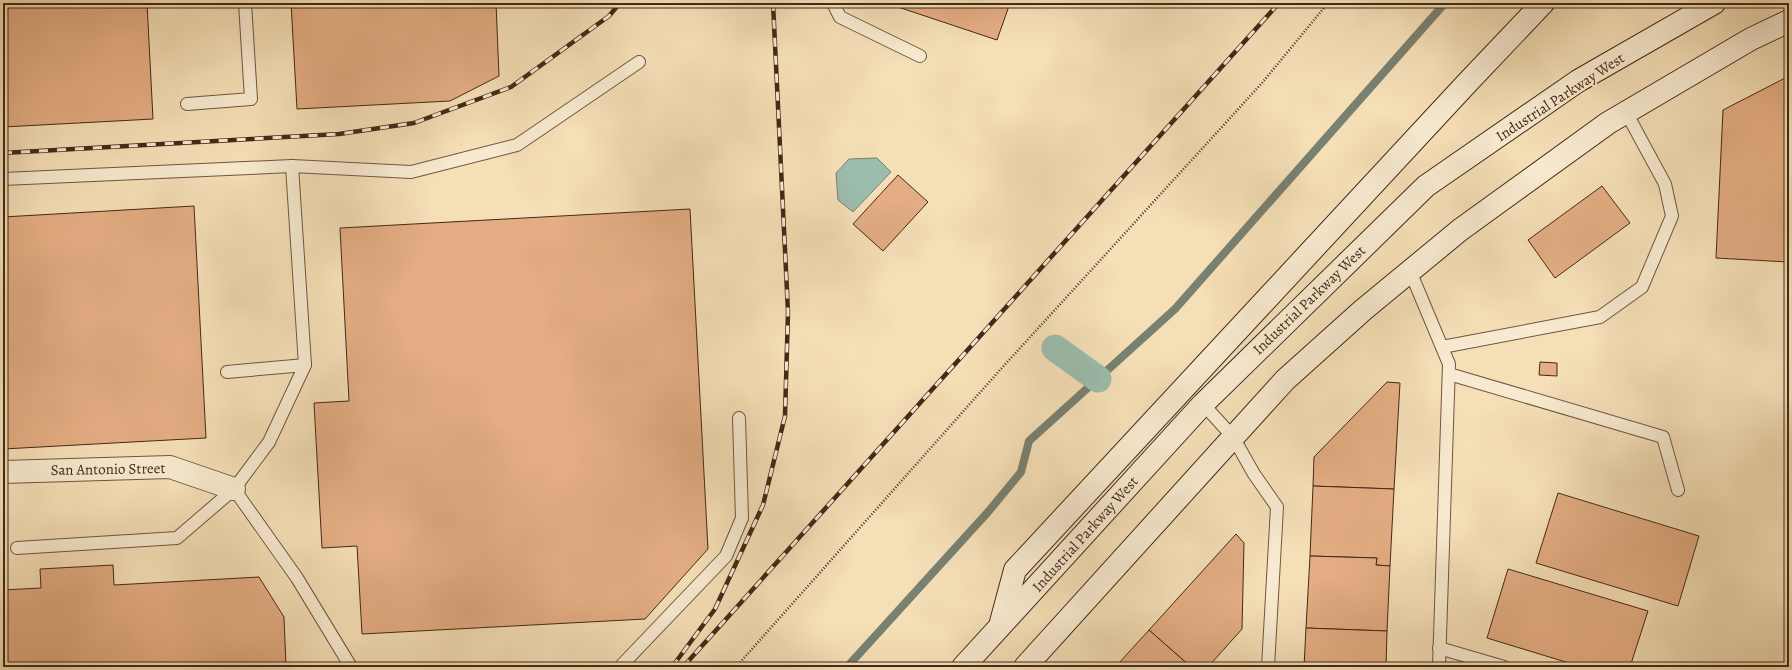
<svg xmlns="http://www.w3.org/2000/svg" width="1792" height="670" viewBox="0 0 1792 670" font-family="Alegreya,serif">
<style>
.water{fill:#9cbdad;stroke:#798171}
.lines{fill:none;stroke-linecap:round;stroke-linejoin:round}
.stream{stroke:#798171;stroke-width:8}
.canal{stroke:#9cbdad;stroke-width:27}
.building{fill:#e4ad83;stroke:#442817}
.service-casing{stroke:#70563f;stroke-width:14}
.minor-casing{stroke:#70563f;stroke-width:24}
.secondary-casing{stroke:#442817;stroke-width:24}
.path{stroke:#442817;stroke-width:2.5;stroke-dasharray:1 2;stroke-linecap:butt}
.service{stroke:#f8ead0;stroke-width:12}
.minor{stroke:#f8ead0;stroke-width:22}
.secondary{stroke:#f8ead0;stroke-width:22}
.rail-casing{stroke:#442817;stroke-width:4.5}
.rail{stroke:#f8ead0;stroke-width:3;stroke-dasharray:9;stroke-linecap:butt}
.labels{text-anchor:middle;stroke-width:4;stroke-linejoin:round;paint-order:stroke}
.street-label{font-size:15px;fill:#442817;stroke:#f8ead0}
</style>
<rect width="100%" height="100%" fill="#f5dfb7"/>
<filter id="stains"><feTurbulence type="fractalNoise" baseFrequency=".005" numOctaves="4"/><feColorMatrix values="0 0 0 0 .2 0 0 0 0 .09 0 0 0 0 .02 0 0 0 .5 -.17"/></filter>
<radialGradient id="worn" r=".72"><stop offset=".6" stop-color="#630" stop-opacity="0"/><stop offset="1" stop-color="#630" stop-opacity=".3"/></radialGradient>
<path class="water" d="M877 158 891 172 853 212 838 200 836 173 849 159Z"/>
<g class="lines">
<path class="stream" d="M847 667 988 512 1021 472 1029 441 1175 309 1445 3"/>
<path class="canal" d="M1055 348 1098 379"/>
</g>
<g class="building">
<path d="M3 3H147L153 119 3 127Z"/>
<path d="M291 3H496L499 76 450 101 297 109Z"/>
<path d="M886 3H1010L997 40Z"/>
<path d="M1789 76 1788 262 1716 258 1723 110Z"/>
<path d="M898 175 928 202 883 251 853 224Z"/>
<path d="M1602 186 1630 223 1555 278 1528 240Z"/>
<path d="M194 206 206 438 3 449V217Z"/>
<path d="M690 209 708 549 645 619 362 634 357 546 322 548 314 403 349 401 340 228Z"/>
<path d="M1540 362 1557 363V376L1539 375Z"/>
<path d="M1387 382 1400 383 1394 489 1313 486 1314 457Z"/>
<path d="M1313 486 1394 489 1390 566 1376 565 1377 558 1310 556Z"/>
<path d="M1558 493 1699 536 1678 606 1536 563Z"/>
<path d="M1236 534 1244 543 1242 629 1208 667H1191L1149 630Z"/>
<path d="M1310 556 1377 558 1376 565 1390 566 1387 631 1306 628Z"/>
<path d="M113 565 114 585 259 577 284 617 286 667H3V590L41 588 40 569Z"/>
<path d="M1508 569 1648 611 1630 667H1582L1487 638Z"/>
<path d="M1789 600V644H1787Z"/>
<path d="M1306 628 1387 631 1386 667H1304Z"/>
<path d="M1149 630 1191 667H1118V664Z"/>
</g>
<g class="lines">
<g class="service-casing">
<g id="service">
<path d="M833 3 840 17 920 56"/>
<path d="M187 104 251 99 245 3"/>
<path d="M3 179 292 166"/>
<path d="M1410 271 1449 364 1439 667"/>
<path d="M1442 347 1600 317 1642 287 1672 216 1665 184 1626 112"/>
<path d="M305 365 292 166 411 172 517 145 639 62"/>
<path d="M1449 374 1663 437 1678 490"/>
<path d="M1203 404 1233 437 1254 474 1277 507 1268 667"/>
<path d="M234 489 297 578 351 667"/>
<path d="M17 548 177 538 234 489 269 442 305 365 227 372"/>
<path d="M1439 648 1504 667"/>
<path d="M620 667 726 556 742 518 739 418"/>
</g>
</g>
<g class="minor-casing">
<path id="minor" d="M3 472 170 467 234 489"/>
</g>
<g class="secondary-casing">
<g id="secondary">
<path d="M1001 622 1015 570 1468 82 1543 3"/>
<path d="M963 667 1203 404 1426 186 1578 81 1714 3"/>
<path d="M1025 667 1285 380 1363 310 1460 230 1608 123 1751 39 1789 21"/>
</g>
</g>
<path class="path" d="M736 667 1000 370 1262 83 1328 3"/>
<use href="#service" class="service"/>
<use href="#minor" class="minor"/>
<use href="#secondary" class="secondary"/>
<g class="rail-casing">
<g id="rail">
<path d="M3 153 339 134 414 123 511 87 609 16 620 3"/>
<path d="M672 667 715 609 763 505 785 416 788 312 773 3"/>
<path d="M683 667 1279 3"/>
</g>
</g>
<use href="#rail" class="rail"/>
</g>
<g class="labels">
<g class="street-label">
<text transform="translate(1560 97) rotate(-33)" y="5">Industrial Parkway West</text>
<text transform="translate(1309 300) rotate(-44)" y="5">Industrial Parkway West</text>
<text transform="translate(108 469) rotate(-1)" y="5">San Antonio Street</text>
<text transform="translate(1085 534) rotate(-48)" y="5">Industrial Parkway West</text>
</g>
</g>
<rect width="1792" height="670" fill="none" stroke="#f5dfb7" stroke-width="16"/>
<rect x="4" y="4" width="1784" height="662" fill="none" stroke="#442817" stroke-width="2"/>
<rect x="8" y="8" width="1776" height="654" fill="none" stroke="#442817"/>
<rect width="100%" height="100%" filter="url(#stains)"/>
<rect width="100%" height="100%" fill="url(#worn)"/>
</svg>
